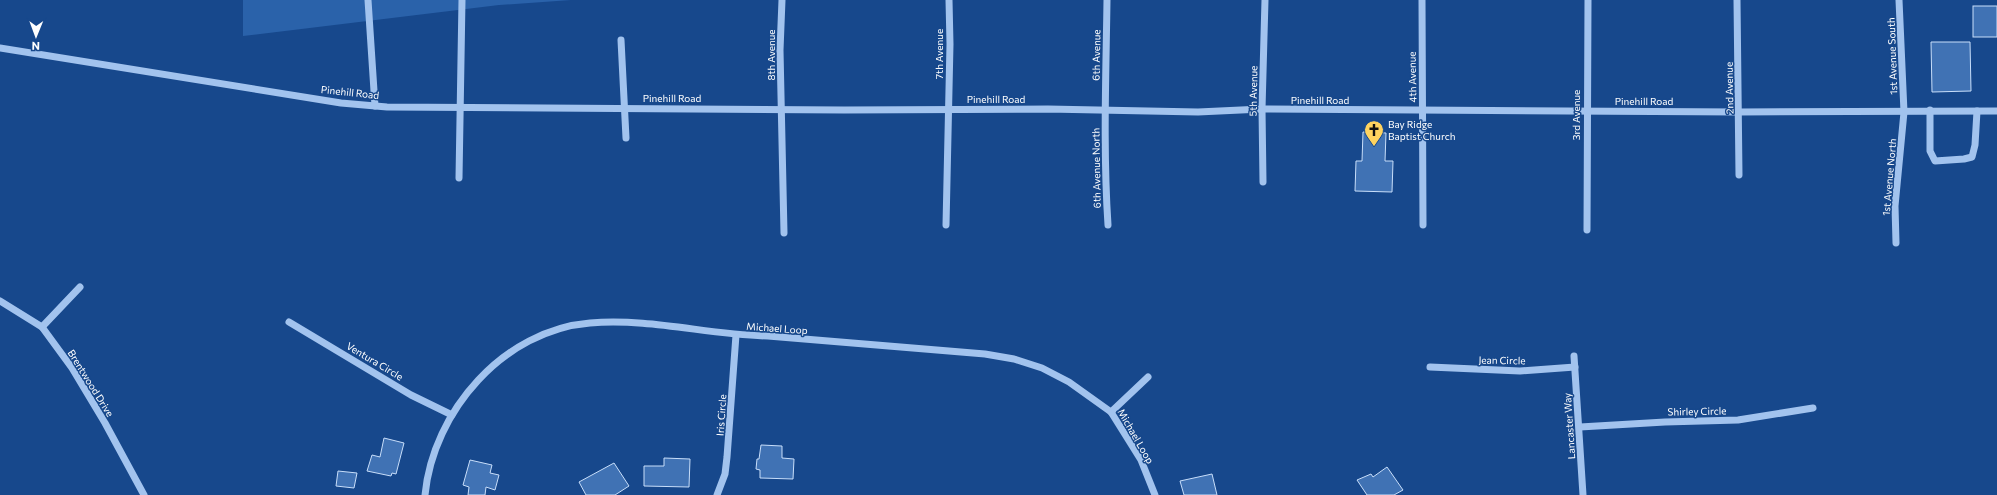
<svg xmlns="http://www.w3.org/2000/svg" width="1997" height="495" viewBox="0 0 1997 495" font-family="Commissioner,sans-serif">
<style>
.green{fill:#2a62aa}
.building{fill:#4072b4;stroke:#c8defa}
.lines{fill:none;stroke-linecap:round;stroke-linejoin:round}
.minor{stroke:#a2c3ee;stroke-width:7}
.labels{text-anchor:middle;stroke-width:3;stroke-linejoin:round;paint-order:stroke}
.street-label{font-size:10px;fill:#fff;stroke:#17488c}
.poi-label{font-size:10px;fill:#fff;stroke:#17488c;text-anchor:start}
</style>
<rect width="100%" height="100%" fill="#17488c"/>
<path class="green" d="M243 0H571L499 5 243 36Z"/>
<g class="building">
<rect x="1973" y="6" width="24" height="31"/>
<path d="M1931 42H1970L1971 91 1932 92Z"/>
<path d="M1363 132 1386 133 1385 161H1393L1392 192 1355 191 1356 161H1362Z"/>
<path d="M384 438 404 443 396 474 392 473 391 476 367 471 372 455 380 457Z"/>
<path d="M761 445 782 446V458L794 459 793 479 760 478V470L756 469 757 459H759Z"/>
<path d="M664 458 690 459 689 487 644 486V466H664Z"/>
<path d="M470 460 492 465 490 473 499 475 495 490 486 487 485 495H468L469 487 463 485Z"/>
<path d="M614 463 629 486 615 495H586L579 482Z"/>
<path d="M1387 467 1403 490 1394 495H1367L1357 480 1371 474 1373 477Z"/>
<path d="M338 471 357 473 354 488 336 486Z"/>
<path d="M1212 474 1217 495H1184L1180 481Z"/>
</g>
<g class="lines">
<g class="minor">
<path d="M368 0 375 106"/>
<path d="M782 0 780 50 784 233"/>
<path d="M1107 0C1106 75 1103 150 1108 225"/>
<path d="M1422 0 1423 225"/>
<path d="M1737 0 1739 175"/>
<path d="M621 40 626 138"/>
<path d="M0 48 341 103 387 107 844 110 1048 109 1198 112 1262 109 1739 112 1997 111"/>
<path d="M1930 110V151L1935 161 1964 159 1972 157 1975 145 1977 111"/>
<path d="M459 178 462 0"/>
<path d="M1263 182 1262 109 1265 0"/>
<path d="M946 225 950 44 949 0"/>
<path d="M1587 230 1588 0"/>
<path d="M1896 243 1895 206 1904 112 1899 0"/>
<path d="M0 301 42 327 72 368 105 423 144 495"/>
<path d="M289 322 411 395 452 415"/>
<path d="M42 327 80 287"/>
<path d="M1574 356 1583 495"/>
<path d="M1430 367 1520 371 1575 367"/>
<path d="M1111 412 1148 377"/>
<path d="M1580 427 1665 422 1738 420 1813 408"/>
<path d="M425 495C433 411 504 330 590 323 651 318 709 335 768 336L985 354 1014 359 1042 368 1069 382 1111 412 1141 460 1155 495"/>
<path d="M717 495 725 474 727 457 736 335"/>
</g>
</g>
<defs>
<g id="church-pin" transform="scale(1)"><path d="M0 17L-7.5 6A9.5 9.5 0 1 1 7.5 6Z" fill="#ffd35f" stroke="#17488c"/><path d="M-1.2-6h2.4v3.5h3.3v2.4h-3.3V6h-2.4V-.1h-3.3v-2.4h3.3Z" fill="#111"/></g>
</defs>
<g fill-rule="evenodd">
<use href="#church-pin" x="1374" y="130"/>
</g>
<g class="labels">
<g class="street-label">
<text transform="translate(939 54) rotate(-90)" y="4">7th Avenue</text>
<text transform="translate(771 55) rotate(-90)" y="4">8th Avenue</text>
<text transform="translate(1096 55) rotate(-89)" y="4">6th Avenue</text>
<text transform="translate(1892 56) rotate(-92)" y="4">1st Avenue South</text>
<text transform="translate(1412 77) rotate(-91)" y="4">4th Avenue</text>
<text transform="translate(1729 88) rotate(-91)" y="4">2nd Avenue</text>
<text transform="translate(1253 91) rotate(-89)" y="4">5th Avenue</text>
<text transform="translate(350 92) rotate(6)" y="4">Pinehill Road</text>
<text x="672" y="102">Pinehill Road</text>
<text x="996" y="103">Pinehill Road</text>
<text x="1320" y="104">Pinehill Road</text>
<text x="1644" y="105">Pinehill Road</text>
<text transform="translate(1576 115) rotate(-90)" y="4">3rd Avenue</text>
<text transform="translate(1096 168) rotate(-91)" y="4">6th Avenue North</text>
<text transform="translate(1889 177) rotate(-85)" y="4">1st Avenue North</text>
<text transform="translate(777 328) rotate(4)" y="4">Michael Loop</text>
<text transform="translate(1502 360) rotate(1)" y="4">Jean Circle</text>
<text transform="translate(375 361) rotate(31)" y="4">Ventura Circle</text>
<text transform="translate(91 383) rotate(58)" y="4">Brentwood Drive</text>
<text transform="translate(1697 411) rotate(-1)" y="4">Shirley Circle</text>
<text transform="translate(721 415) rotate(-86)" y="4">Iris Circle</text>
<text transform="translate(1569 426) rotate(-94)" y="4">Lancaster Way</text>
<text transform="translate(1136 436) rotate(60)" y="4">Michael Loop</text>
</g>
<g class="poi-label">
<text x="1388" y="128">Bay Ridge<tspan x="1388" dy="12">Baptist Church</tspan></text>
</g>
</g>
<g transform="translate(36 36) rotate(181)" stroke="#17488c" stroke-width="3" paint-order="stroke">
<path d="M0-3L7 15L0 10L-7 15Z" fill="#ffffff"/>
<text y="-6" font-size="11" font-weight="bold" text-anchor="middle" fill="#ffffff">N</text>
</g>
</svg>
